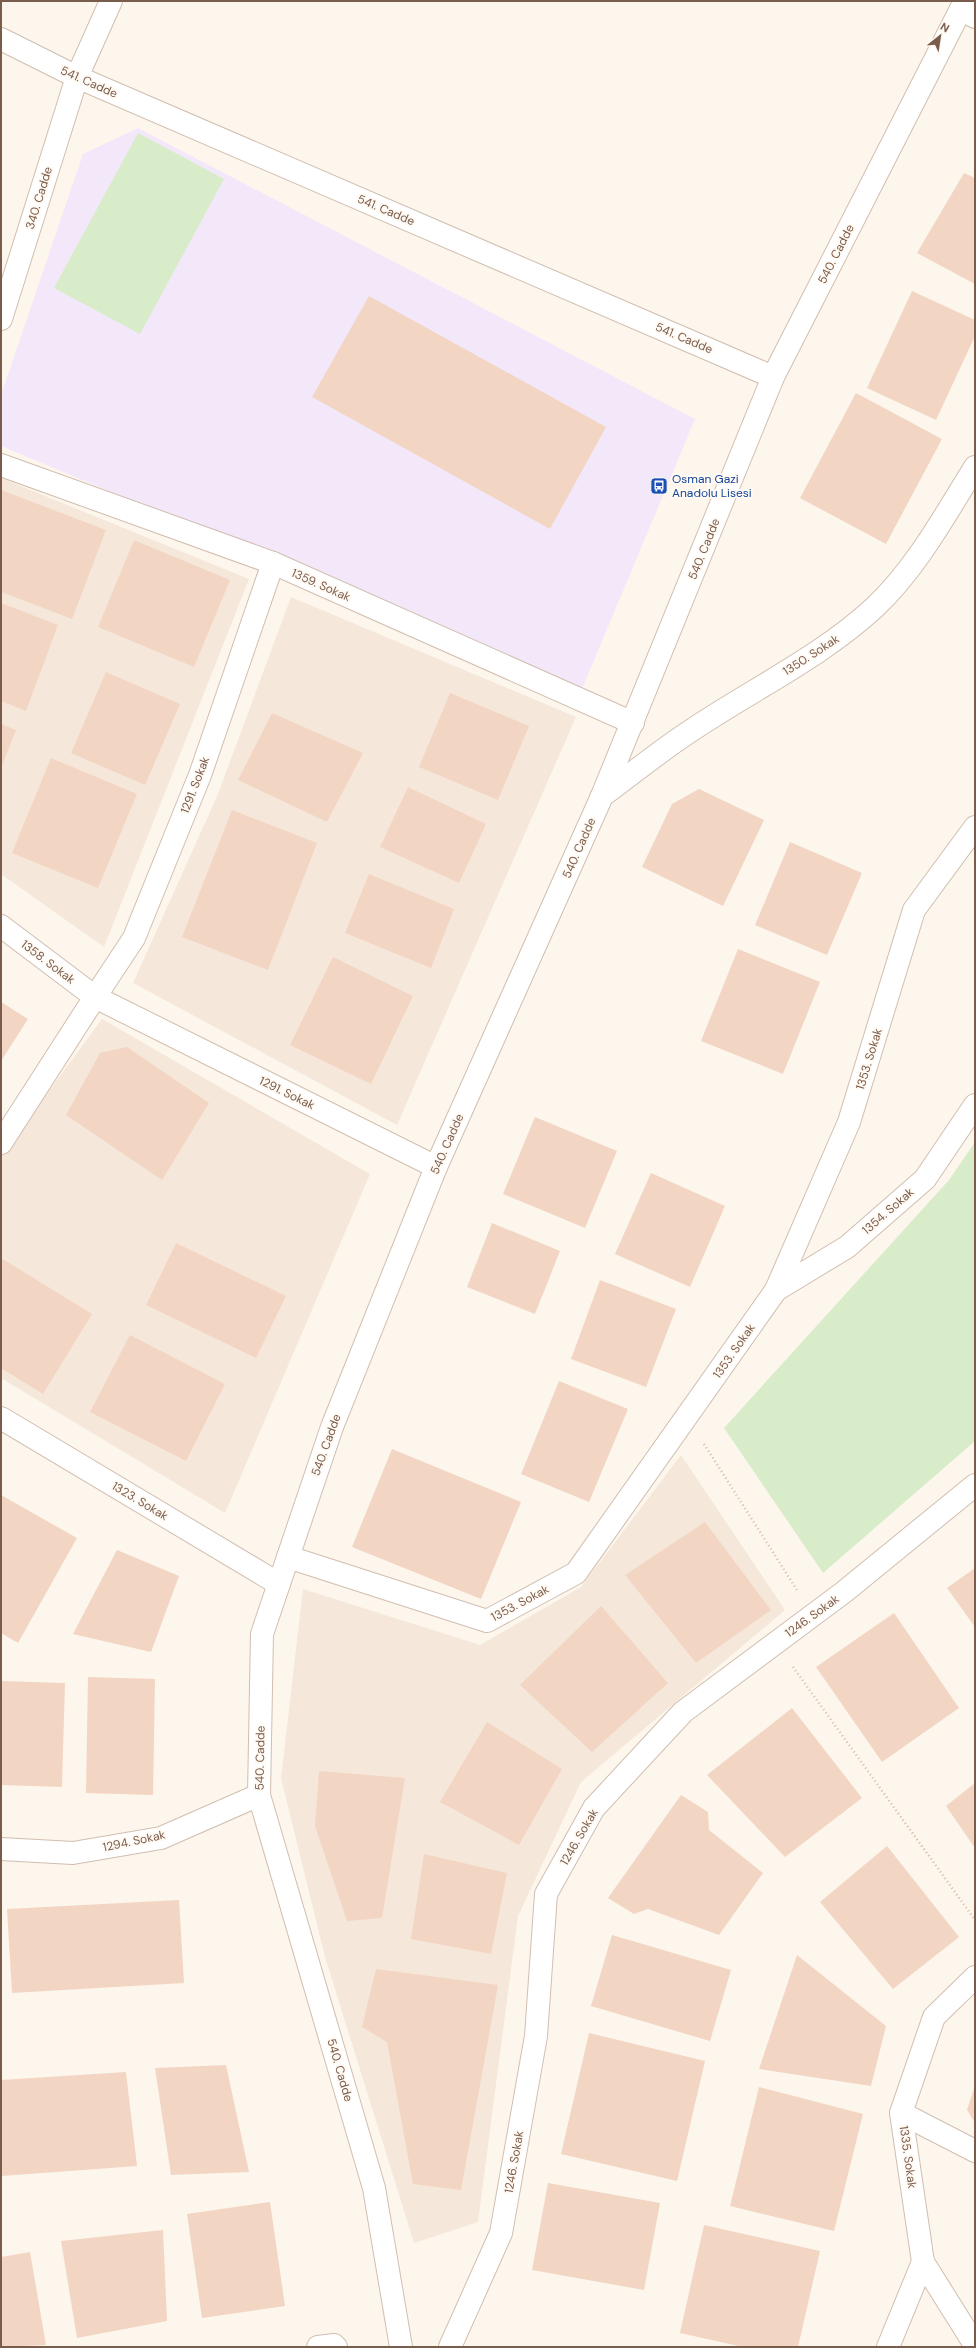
<svg xmlns="http://www.w3.org/2000/svg" width="976" height="2348" viewBox="0 0 976 2348" font-family="'DM Sans',sans-serif">
<style>
.residential{fill:#f5e8da}
.education{fill:#f3e8fa}
.green{fill:#d8ecc9}
.building{fill:#f3d5c3}
.lines{fill:none;stroke-linecap:round;stroke-linejoin:round}
.minor-casing{stroke:#d1beb0;stroke-width:24}
.tertiary-casing{stroke:#d1beb0;stroke-width:24}
.path{stroke:#d9b8a5;stroke-width:2.5;stroke-dasharray:1 3;stroke-linecap:butt}
.minor{stroke:#fff;stroke-width:22}
.tertiary{stroke:#fff;stroke-width:22}
.labels{text-anchor:middle;stroke-width:4;stroke-linejoin:round;paint-order:stroke}
.street-label{font-size:12px;fill:#7a5c4d;stroke:#fffaf3}
.transit-label{font-size:12px;fill:#164399;stroke:#fffaf3;text-anchor:start}
</style>
<rect width="100%" height="100%" fill="#fdf6ec"/>
<g class="residential">
<path d="M1 478 249 579 104 947 1 874Z"/>
<path d="M291 597 576 717 397 1125 133 983 218 794Z"/>
<path d="M102 1019 370 1174 225 1513 1 1378V1156Z"/>
<path d="M681 1455 785 1610 581 1782 518 1916 478 2222 414 2243 325 1957 281 1778 303 1589 480 1645 581 1587Z"/>
</g>
<path class="education" d="M138 128 695 419 582 689 1 446V395L83 154Z"/>
<g class="green">
<path d="M138 133 224 179 140 334 54 288Z"/>
<path d="M975 1142V1441L823 1573 724 1428 949 1180Z"/>
</g>
<g class="building">
<path d="M964 173 975 178V284L917 253Z"/>
<path d="M912 291 975 320V336L936 420 867 388Z"/>
<path d="M369 296 606 427 550 529 312 397Z"/>
<path d="M856 393 942 439 886 544 800 498Z"/>
<path d="M1 490 106 530 72 619 1 592Z"/>
<path d="M134 540 230 580 194 667 98 627Z"/>
<path d="M1 603 58 625 26 711 1 701Z"/>
<path d="M106 672 180 704 145 785 71 753Z"/>
<path d="M450 693 529 726 498 800 419 767Z"/>
<path d="M272 713 363 753 327 822 238 780Z"/>
<path d="M1 724 16 730 1 768Z"/>
<path d="M51 758 137 794 98 888 12 853Z"/>
<path d="M408 787 486 824 459 883 380 847Z"/>
<path d="M699 789 764 820 723 906 642 867 672 804Z"/>
<path d="M232 810 317 843 268 970 182 937Z"/>
<path d="M790 842 862 873 827 955 755 925Z"/>
<path d="M369 874 454 909 431 968 345 933Z"/>
<path d="M738 949 820 982 783 1074 701 1041Z"/>
<path d="M333 957 413 996 371 1084 290 1045Z"/>
<path d="M1 1002 28 1019 1 1061Z"/>
<path d="M127 1047 209 1103 162 1180 66 1115 100 1053Z"/>
<path d="M535 1117 617 1151 585 1228 503 1194Z"/>
<path d="M651 1173 725 1206 690 1287 615 1254Z"/>
<path d="M492 1223 560 1251 535 1314 467 1287Z"/>
<path d="M176 1243 286 1296 256 1358 146 1305Z"/>
<path d="M1 1258 92 1314 43 1394 1 1368Z"/>
<path d="M600 1280 676 1309 646 1387 571 1359Z"/>
<path d="M130 1335 225 1384 186 1461 90 1412Z"/>
<path d="M559 1381 628 1409 589 1502 521 1474Z"/>
<path d="M392 1449 521 1502 481 1599 352 1547Z"/>
<path d="M1 1495 77 1538 18 1643 1 1633Z"/>
<path d="M705 1522 771 1610 696 1663 625 1575Z"/>
<path d="M117 1550 179 1576 151 1652 73 1634Z"/>
<path d="M975 1568V1627L947 1588Z"/>
<path d="M601 1606 668 1683 592 1752 520 1685Z"/>
<path d="M894 1613 959 1708 882 1762 816 1667Z"/>
<path d="M88 1677 155 1679 153 1795 86 1793Z"/>
<path d="M1 1681 65 1683 62 1787 1 1785Z"/>
<path d="M792 1708 862 1798 785 1857 707 1775Z"/>
<path d="M487 1722 562 1769 519 1845 440 1802Z"/>
<path d="M319 1771 405 1778 382 1918 347 1921 315 1826Z"/>
<path d="M975 1783V1848L946 1806Z"/>
<path d="M681 1795 708 1812 709 1830 763 1873 719 1935 648 1909 634 1914 608 1898Z"/>
<path d="M887 1846 959 1937 893 1989 820 1902Z"/>
<path d="M424 1854 507 1873 491 1954 411 1939Z"/>
<path d="M179 1900 184 1983 12 1993 7 1909Z"/>
<path d="M612 1935 731 1970 710 2041 591 2006Z"/>
<path d="M797 1955 886 2026 871 2086 759 2069Z"/>
<path d="M376 1969 498 1985 461 2190 413 2184 387 2042 362 2027Z"/>
<path d="M589 2033 705 2061 677 2181 561 2154Z"/>
<path d="M226 2065 249 2172 171 2175 155 2068Z"/>
<path d="M126 2072 137 2166 2 2176 1 2080Z"/>
<path d="M975 2085V2123L967 2110Z"/>
<path d="M759 2087 863 2114 834 2231 730 2206Z"/>
<path d="M548 2183 660 2203 644 2290 532 2270Z"/>
<path d="M270 2202 285 2306 202 2318 187 2214Z"/>
<path d="M704 2225 820 2251 798 2347H743L680 2333Z"/>
<path d="M163 2230 167 2321 77 2338 61 2241Z"/>
<path d="M30 2252 46 2345 1 2347V2257Z"/>
</g>
<g class="lines">
<g class="minor-casing">
<g id="minor">
<path d="M961 9 975 17"/>
<path d="M1 319 77 77 111 1"/>
<path d="M1 465 273 563 633 723"/>
<path d="M602 796C632 774 661 750 692 730 753 689 821 657 875 607 917 567 945 515 975 467"/>
<path d="M1 926 95 997 134 938 200 775 273 563"/>
<path d="M1 1143 95 997 436 1167"/>
<path d="M776 1290 847 1247 925 1179 975 1105"/>
<path d="M1 1418 279 1584"/>
<path d="M288 1557 487 1621 576 1573 776 1290 849 1122 914 910 975 827"/>
<path d="M1 1849 73 1853 161 1838 259 1795"/>
<path d="M975 1977 934 2017 901 2113 923 2262 975 2345"/>
<path d="M901 2113 975 2151"/>
<path d="M318 2347 334 2345 336 2347"/>
<path d="M450 2347 501 2233 536 2036 546 1894 594 1808 683 1712 844 1592 975 1485"/>
<path d="M888 2347 923 2262"/>
</g>
</g>
<g class="tertiary-casing">
<g id="tertiary">
<path d="M1 39 77 77 773 377"/>
<path d="M401 2347 374 2188 259 1795 262 1634 332 1427 436 1167 602 796 773 377 965 1"/>
</g>
</g>
<g class="path">
<path d="M704 1444 797 1590"/>
<path d="M793 1667 975 1920"/>
</g>
<use href="#minor" class="minor"/>
<use href="#tertiary" class="tertiary"/>
</g>
<defs>
<g id="bus-square" transform="scale(0.9)"><rect x="-9" y="-9" width="18" height="18" rx="4" fill="#1a4fb4" stroke="#fffaf3"/><path d="M-5-6H5V4H4V6H2V4H-2V6H-4V4H-5ZM-3.5-4V0h7V-4ZM-3.5 1.2v1.5H-2V1.2ZM2 1.2v1.5H3.5V1.2Z" fill="#fff"/></g>
</defs>
<g fill-rule="evenodd">
<use href="#bus-square" x="659" y="486"/>
</g>
<g class="labels">
<g class="street-label">
<text transform="translate(89 82) rotate(24)" y="4">541. Cadde</text>
<text transform="translate(39 198) rotate(-73)" y="4">340. Cadde</text>
<text transform="translate(386 210) rotate(23)" y="4">541. Cadde</text>
<text transform="translate(836 254) rotate(-63)" y="4">540. Cadde</text>
<text transform="translate(684 338) rotate(23)" y="4">541. Cadde</text>
<text transform="translate(704 549) rotate(-68)" y="4">540. Cadde</text>
<text transform="translate(321 585) rotate(24)" y="4">1359. Sokak</text>
<text transform="translate(811 655) rotate(-33)" y="4">1350. Sokak</text>
<text transform="translate(195 785) rotate(-69)" y="4">1291. Sokak</text>
<text transform="translate(579 848) rotate(-66)" y="4">540. Cadde</text>
<text transform="translate(48 962) rotate(37)" y="4">1358. Sokak</text>
<text transform="translate(869 1059) rotate(-73)" y="4">1353. Sokak</text>
<text transform="translate(287 1093) rotate(26)" y="4">1291. Sokak</text>
<text transform="translate(447 1144) rotate(-66)" y="4">540. Cadde</text>
<text transform="translate(888 1211) rotate(-41)" y="4">1354. Sokak</text>
<text transform="translate(734 1351) rotate(-55)" y="4">1353. Sokak</text>
<text transform="translate(326 1445) rotate(-70)" y="4">540. Cadde</text>
<text transform="translate(140 1501) rotate(31)" y="4">1323. Sokak</text>
<text transform="translate(520 1603) rotate(-28)" y="4">1353. Sokak</text>
<text transform="translate(812 1616) rotate(-36)" y="4">1246. Sokak</text>
<text transform="translate(260 1758) rotate(-89)" y="4">540. Cadde</text>
<text transform="translate(579 1837) rotate(-60)" y="4">1246. Sokak</text>
<text transform="translate(134 1841) rotate(-12)" y="4">1294. Sokak</text>
<text transform="translate(340 2070) rotate(74)" y="4">540. Cadde</text>
<text transform="translate(908 2157) rotate(82)" y="4">1335. Sokak</text>
<text transform="translate(514 2162) rotate(-80)" y="4">1246. Sokak</text>
</g>
<g class="transit-label">
<text x="672" y="483">Osman Gazi<tspan x="672" dy="14">Anadolu Lisesi</tspan></text>
</g>
</g>
<rect width="976" height="2348" fill="none" stroke="#7a5c4d" stroke-width="4"/>
<g transform="translate(940 36) rotate(30)" stroke="#fffaf3" stroke-width="3" paint-order="stroke">
<path d="M0-3L7 15L0 10L-7 15Z" fill="#7a5c4d"/>
<text y="-6" font-size="11" font-weight="bold" text-anchor="middle" fill="#7a5c4d">N</text>
</g>
</svg>
